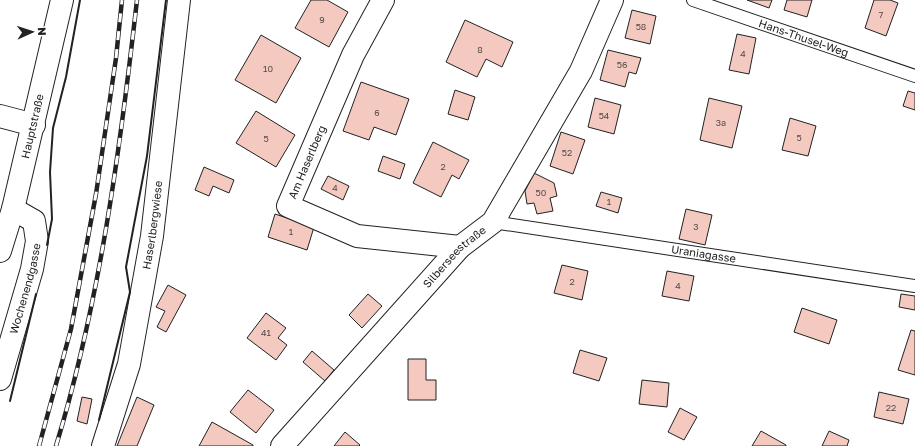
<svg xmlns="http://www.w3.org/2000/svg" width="915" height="446" viewBox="0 0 915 446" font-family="'Golos Text',sans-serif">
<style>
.building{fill:#f3c9c0;stroke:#222}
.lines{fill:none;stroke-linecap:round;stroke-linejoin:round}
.lane-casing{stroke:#222;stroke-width:14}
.street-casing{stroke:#222;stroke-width:24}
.secondary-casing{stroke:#222;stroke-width:24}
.lane{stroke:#fff;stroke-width:12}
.street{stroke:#fff;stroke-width:22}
.secondary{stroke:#fff;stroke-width:22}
.rail-casing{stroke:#222;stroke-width:4.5}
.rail{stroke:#fff;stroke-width:3;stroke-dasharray:9;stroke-linecap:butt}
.wall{stroke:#222;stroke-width:2}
.labels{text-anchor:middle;stroke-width:3;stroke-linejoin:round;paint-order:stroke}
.number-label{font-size:9px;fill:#564c4a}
.street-label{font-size:11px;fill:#222;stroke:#fff}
</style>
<rect width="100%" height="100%" fill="#fff"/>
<g class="building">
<path d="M311 0H327L348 12 329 47 295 28Z"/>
<path d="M747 0H772L769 8Z"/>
<path d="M787 0H812L807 17 784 10Z"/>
<path d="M874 0H890L898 3 886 36 865 28Z"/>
<path d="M632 10 656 16 650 44 625 38Z"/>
<path d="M465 20 513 42 502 67 486 59 477 77 446 62Z"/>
<path d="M737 34 756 38 749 74 729 70Z"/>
<path d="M261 35 301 58 276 103 235 80Z"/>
<path d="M608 50 641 58 636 74 629 72 625 87 600 80Z"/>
<path d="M361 82 409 99 396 135 374 127 369 140 343 131Z"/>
<path d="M455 90 475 97 468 120 448 114Z"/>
<path d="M908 91 915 93V110L903 106Z"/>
<path d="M595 98 621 105 614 134 588 127Z"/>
<path d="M709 98 742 106 732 148 700 140Z"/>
<path d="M256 111 295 135 276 167 236 143Z"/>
<path d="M790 118 816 126 808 156 782 150Z"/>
<path d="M561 132 585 140 573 174 550 166Z"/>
<path d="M433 142 469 160 459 179 452 175 441 197 413 183Z"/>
<path d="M383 156 405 164 400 179 378 171Z"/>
<path d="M204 167 234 180 229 193 213 186 209 196 195 190Z"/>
<path d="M534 173 554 183 557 196 550 198 553 211 537 214 534 203 527 204 525 191Z"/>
<path d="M328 176 349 186 343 200 321 189Z"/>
<path d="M601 192 622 198 618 213 596 206Z"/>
<path d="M686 209 712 215 705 245 679 239Z"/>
<path d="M275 214 314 227 307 250 268 237Z"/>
<path d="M562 265 588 271 582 300 554 293Z"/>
<path d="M667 271 694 276 689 301 662 296Z"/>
<path d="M168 285 186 295 166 332 157 327 165 311 156 307Z"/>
<path d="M368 294 382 306 362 328 349 315Z"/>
<path d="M901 294 915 296V310L899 307Z"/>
<path d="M802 308 837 320 829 344 794 332Z"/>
<path d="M266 313 286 328 278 338 287 345 276 360 247 338Z"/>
<path d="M911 330 915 331V375L898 370Z"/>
<path d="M580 350 607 358 599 381 573 373Z"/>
<path d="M312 351 334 370 325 381 303 362Z"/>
<path d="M408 359H426V380H436V400H408Z"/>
<path d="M642 380 669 383 667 407 639 404Z"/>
<path d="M248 390 274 410 256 433 230 412Z"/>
<path d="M879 392 909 399 903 424 874 417Z"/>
<path d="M82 397 92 399 87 424 77 421Z"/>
<path d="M137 397 154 405 137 446H117Z"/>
<path d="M680 408 697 417 684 440 668 432Z"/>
<path d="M212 422 253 445V446H199Z"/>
<path d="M761 431 786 445V446H752Z"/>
<path d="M829 431 849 440 847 446H822Z"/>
<path d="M345 432 360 445 359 446H334Z"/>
</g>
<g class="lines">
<g class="lane-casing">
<g id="lane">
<path id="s1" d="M693 0 915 76"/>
<path id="s2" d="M493 222 915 286"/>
</g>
</g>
<g class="street-casing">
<g id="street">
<path d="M383 0 353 55 288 206 357 236 460 247"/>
<path d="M0 116 34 125"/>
<path id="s3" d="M0 379 32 269 37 241 34 221 13 209"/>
<path id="s4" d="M103 446 129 364 152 236 179 0"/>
<path id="s5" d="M282 446 460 247 493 222 581 71 612 0"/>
</g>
</g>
<g class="secondary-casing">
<g id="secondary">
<path id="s6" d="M0 251 13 209 62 0"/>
</g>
</g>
<use href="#lane" class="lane"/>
<use href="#street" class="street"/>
<use href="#secondary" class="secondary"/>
<g class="rail-casing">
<g id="rail">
<path d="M39 446 71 329 96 194 116 58 122 0"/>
<path d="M56 446C100 301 120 150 137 0"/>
</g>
</g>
<use href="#rail" class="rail"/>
<g class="wall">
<path d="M47 245 52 219 50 172 53 128 66 77 80 0"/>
<path d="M10 401 36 294"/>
<path d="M99 420 130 292 126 267 147 156 166 0"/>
</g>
</g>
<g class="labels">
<g class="number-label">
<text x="881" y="18">7</text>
<text x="322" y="23">9</text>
<text x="641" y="30">58</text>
<text x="480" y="53">8</text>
<text x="743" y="57">4</text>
<text x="622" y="68">56</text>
<text x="268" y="72">10</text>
<text x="377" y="116">6</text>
<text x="604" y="119">54</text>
<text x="721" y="126">3a</text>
<text x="799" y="141">5</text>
<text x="266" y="142">5</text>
<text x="567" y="156">52</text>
<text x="443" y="170">2</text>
<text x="335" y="191">4</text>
<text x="541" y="196">50</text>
<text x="609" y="205">1</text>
<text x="696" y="230">3</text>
<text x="291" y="235">1</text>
<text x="572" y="285">2</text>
<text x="678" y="289">4</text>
<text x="266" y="336">41</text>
<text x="891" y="411">22</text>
</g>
<g class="street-label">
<text dy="4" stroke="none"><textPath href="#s1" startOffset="117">Hans-Thusel-Weg</textPath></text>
<text dy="4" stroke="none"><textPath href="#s6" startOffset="129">Hauptstraße</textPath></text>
<text transform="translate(307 162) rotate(-67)" y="4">Am Haserlberg</text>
<text dy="4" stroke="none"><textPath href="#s4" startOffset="227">Haserlbergwiese</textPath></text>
<text dy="4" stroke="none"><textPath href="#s2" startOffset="213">Uraniagasse</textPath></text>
<text dy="4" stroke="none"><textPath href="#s5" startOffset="256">Silberseestraße</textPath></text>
<text dy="4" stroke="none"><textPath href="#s3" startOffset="94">Wochenendgasse</textPath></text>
</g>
</g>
<g transform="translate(32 32) rotate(87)" stroke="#ffffff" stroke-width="3" paint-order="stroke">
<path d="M0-3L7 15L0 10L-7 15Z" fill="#222222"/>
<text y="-6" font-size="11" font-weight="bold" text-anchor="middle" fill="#222222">N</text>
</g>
</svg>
